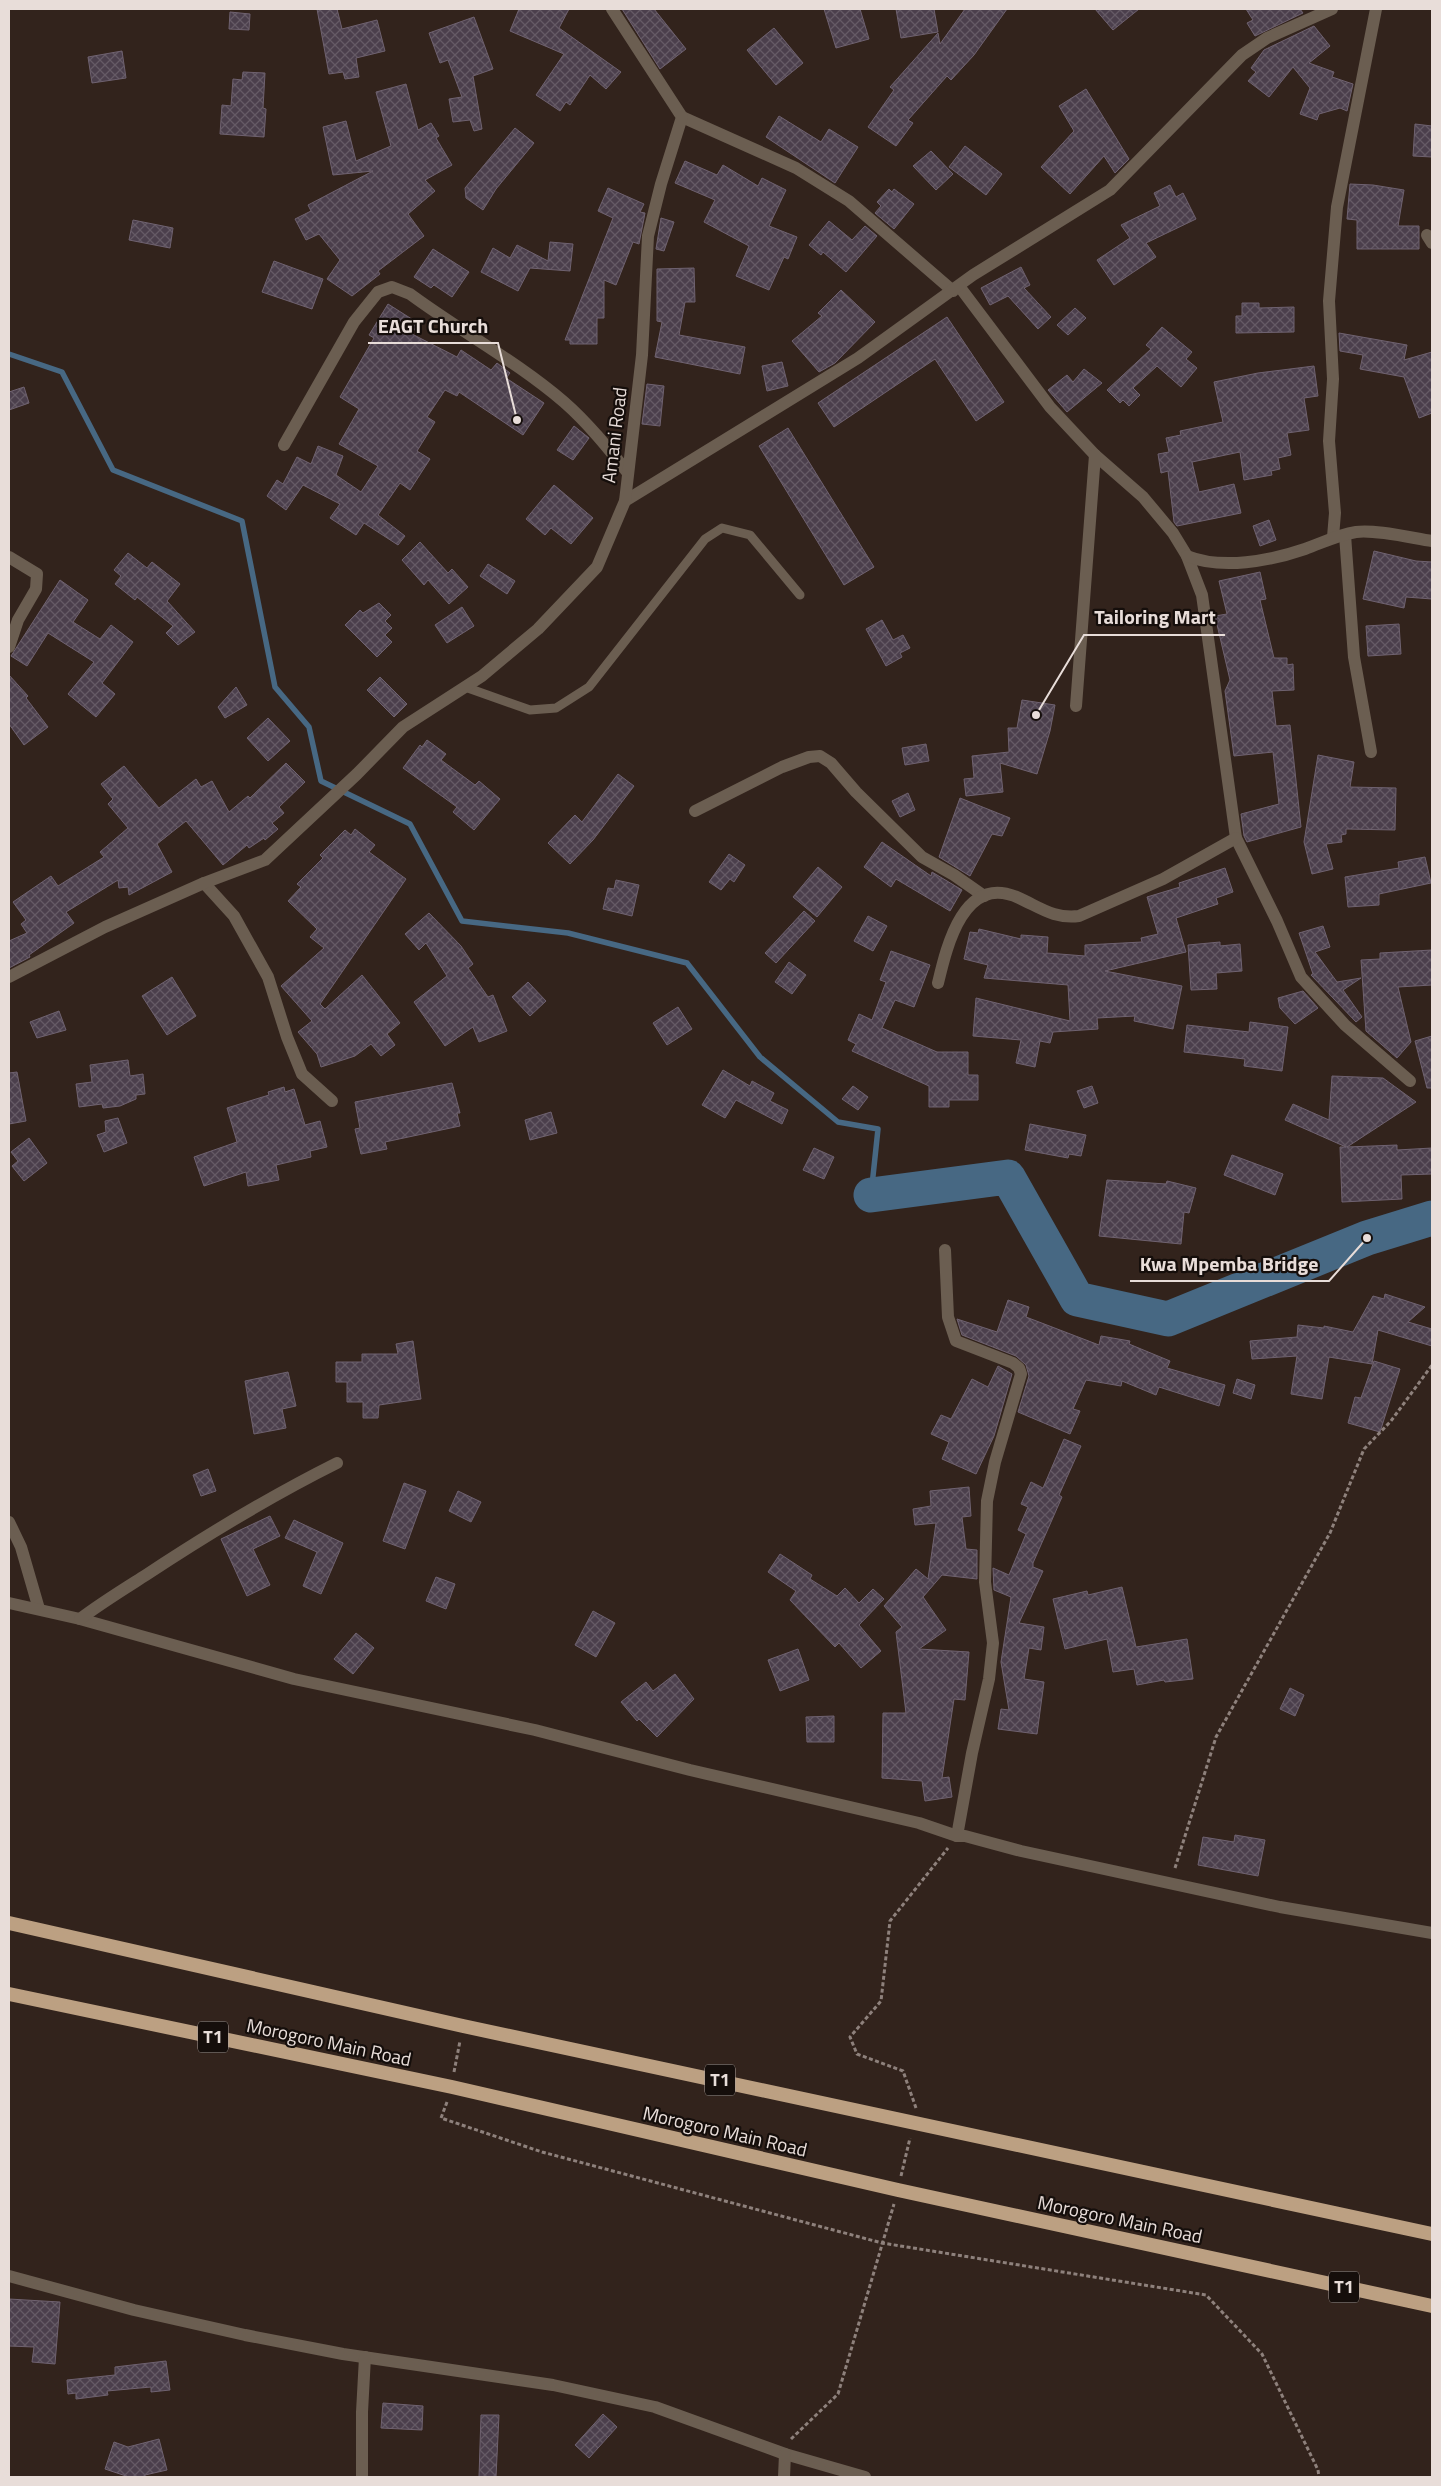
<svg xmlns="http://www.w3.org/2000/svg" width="1441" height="2486" viewBox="0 0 1441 2486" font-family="'Titillium Web',sans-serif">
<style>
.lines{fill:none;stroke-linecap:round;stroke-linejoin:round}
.stream{stroke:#476883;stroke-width:5.5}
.river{stroke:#476883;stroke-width:35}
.building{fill:url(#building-cross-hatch);stroke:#6f6270}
.path{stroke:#8e817c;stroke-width:3;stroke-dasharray:4 2.5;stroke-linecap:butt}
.service{stroke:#6b5e51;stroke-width:9}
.minor{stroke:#6b5e51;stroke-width:12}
.trunk{stroke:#bca082;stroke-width:14}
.labels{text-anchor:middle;stroke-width:4.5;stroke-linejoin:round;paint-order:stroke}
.shield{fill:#150e0b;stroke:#a99f9b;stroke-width:1}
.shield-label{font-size:18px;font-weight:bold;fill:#e8ddd9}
.street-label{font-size:19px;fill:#e8ddd9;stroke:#150e0b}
.leader{fill:none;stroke:#e8ddd9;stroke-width:2}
.callout-dot{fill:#e8ddd9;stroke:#150e0b;stroke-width:2}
.callout-label{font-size:20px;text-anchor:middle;font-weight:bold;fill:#e8ddd9;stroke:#150e0b;stroke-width:4.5;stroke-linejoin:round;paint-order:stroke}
</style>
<defs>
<pattern id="building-cross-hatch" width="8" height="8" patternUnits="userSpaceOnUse" patternTransform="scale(1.25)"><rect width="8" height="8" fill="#4b3f4c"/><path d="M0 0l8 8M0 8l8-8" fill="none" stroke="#655a65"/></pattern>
</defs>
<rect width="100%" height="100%" fill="#32231c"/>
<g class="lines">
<path class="stream" d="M9 354 62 372 113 470 242 521 275 687 309 727 321 781 410 824 462 921 568 933 687 963 760 1057 838 1122 878 1129 871 1195"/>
<path class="river" d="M871 1195 1008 1177 1077 1299 1168 1319 1367 1238 1432 1218"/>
</g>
<g class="building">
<path d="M317 9H337L342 29 377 20 385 51 356 58 359 77 345 79 343 72 329 74Z"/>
<path d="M519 9H569L559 28 621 72 606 89 590 75 570 105 566 102 560 111 536 95 564 54 510 31Z"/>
<path d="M622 9H654L686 49 660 69Z"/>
<path d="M824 9H860L869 39 836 48Z"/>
<path d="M896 9H934L938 32 901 38Z"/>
<path d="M965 9H1007L974 55 951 80 947 76 908 120 913 123 896 146 868 127 894 90 890 87 938 33 940 44Z"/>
<path d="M1095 9H1139L1113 30Z"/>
<path d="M1246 9H1300L1303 13 1255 36 1247 23 1253 20Z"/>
<path d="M230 12 250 14 249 30 229 29Z"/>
<path d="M474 17 493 69 473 76 482 129 474 131 470 120 453 122 449 99 462 97 448 60 440 63 429 33Z"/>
<path d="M1314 26 1330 46 1309 63 1334 72 1332 77 1353 84 1347 111 1340 108 1319 114 1317 120 1300 114 1310 88 1293 67 1269 97 1248 81 1256 72 1251 68 1264 50Z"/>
<path d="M774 28 803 63 776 85 747 50Z"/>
<path d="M122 51 126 78 92 83 88 57Z"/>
<path d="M243 72 265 73 263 108 266 109 264 137 220 134 222 105 231 106 233 79 242 80Z"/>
<path d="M406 84 418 130 431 123 439 136 436 138 452 165 425 180 435 191 408 214 424 236 378 271 380 274 352 296 327 279 340 260 319 234 306 240 295 219 311 211 308 205 373 171 333 175 323 127 346 121 356 161 391 146 376 92Z"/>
<path d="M1086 89 1129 159 1115 173 1104 156 1070 194 1041 167 1074 131 1059 106Z"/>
<path d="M779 116 821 142 829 129 858 147 835 183 766 137Z"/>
<path d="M1415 124 1432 126V157L1413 156Z"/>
<path d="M515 128 534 143 496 189 483 210 466 198 465 188Z"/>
<path d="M965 146 1002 174 986 195 949 167Z"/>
<path d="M931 151 953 174 936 190 913 166Z"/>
<path d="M685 161 717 175 723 165 758 186 762 178 786 190 769 226 797 237 788 259 784 257 769 290 736 276 749 246 704 222 715 200 675 183Z"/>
<path d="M1350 184 1373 185 1404 190 1398 226H1419V249H1357V220L1347 219Z"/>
<path d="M1170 185 1176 197 1183 193 1196 219 1146 243 1156 257 1114 285 1097 260 1130 238 1121 225 1160 206 1154 193Z"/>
<path d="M608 188 644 204 640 212 645 213 639 244 633 242 616 285 604 280V318H597V344H570V340H565L613 218 598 211Z"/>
<path d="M889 189 892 192 894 189 914 204 894 229 875 213 881 206 877 202Z"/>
<path d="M661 218 674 222 664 251 656 249Z"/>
<path d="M133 220 173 228 170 248 129 240Z"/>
<path d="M829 221 852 240 865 226 877 236 846 272 823 252 821 255 809 245Z"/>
<path d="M550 242 573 244 570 271 530 268 518 291 481 272 493 248 510 258 517 245 548 261Z"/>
<path d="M433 249 469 272 452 297 434 285 431 288 414 277Z"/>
<path d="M274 261 323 279 312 309 262 292Z"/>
<path d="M1021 267 1030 285 1024 288 1051 317 1038 329 1008 296 990 305 981 288Z"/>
<path d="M694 268 695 302H685L679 335 745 347 740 374 655 357 662 322 657 321V269Z"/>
<path d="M841 290 875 322 835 363 819 372 792 341 822 316 818 313Z"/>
<path d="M1242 303H1259V308L1294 307V332L1236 333V316H1242Z"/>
<path d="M388 304 418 323 412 334 457 357 461 350 491 370 497 363 510 373 506 378 544 403 523 435 459 392 457 396 445 390 427 417 435 422 417 451 430 459 410 490 400 483 378 515 405 536 398 545 364 523 356 535 330 518 340 504 303 485 286 510 267 496 277 480 283 484 297 457 311 464 318 446 343 456 336 475 361 492 378 466 339 444 359 409 340 397 374 338 369 335Z"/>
<path d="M1075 308 1086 318 1068 335 1057 325Z"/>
<path d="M947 317 1004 402 976 421 935 359 834 427 818 403Z"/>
<path d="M1162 327 1192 352 1186 359 1197 368 1181 387 1157 366 1133 388 1140 395 1129 406 1123 400 1120 403 1107 390 1151 349 1146 345Z"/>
<path d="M1339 333 1407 345 1404 360 1432 352V413L1419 418 1404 377 1360 369 1363 355 1340 351Z"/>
<path d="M782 362 788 386 767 391 762 366Z"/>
<path d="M1314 366 1318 396 1304 398 1309 430 1287 433 1291 455 1278 458 1280 469 1271 471 1272 475 1244 480 1240 452 1192 462 1199 492 1234 484 1241 513 1177 526 1174 522 1168 471 1161 473 1158 454 1169 452 1166 438 1181 435 1180 431 1223 422 1214 382 1258 373Z"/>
<path d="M1084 369 1102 383 1067 412 1048 390 1067 375 1073 382Z"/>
<path d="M647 384 664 386 660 426 642 424Z"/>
<path d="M24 387 29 403 9 410V392Z"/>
<path d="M574 426 589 438 573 460 557 450Z"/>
<path d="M788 428 874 567 844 585 759 446Z"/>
<path d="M554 485 593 518 571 544 551 528 545 535 526 519Z"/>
<path d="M1269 520 1276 540 1260 546 1253 526Z"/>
<path d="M420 542 448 573 452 569 468 587 449 604 428 580 424 585 402 560Z"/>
<path d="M1374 551 1416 561 1432 562V599L1406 597 1404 608 1363 599Z"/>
<path d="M128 553 147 568 152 562 180 584 167 601 195 632 178 645 166 633 173 626 137 597 135 600 115 584 121 576 114 570Z"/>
<path d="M488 564 515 581 507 594 480 576Z"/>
<path d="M1260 572 1266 599 1260 600 1274 658H1287V665L1293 664 1294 690 1272 691 1276 726 1290 725 1301 827 1247 842 1244 836 1241 814 1279 804 1273 752 1234 756 1225 691 1230 680 1215 616 1227 614 1219 581Z"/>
<path d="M60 580 88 600 73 622 100 639 111 625 133 642 102 683 115 694 96 717 68 694 94 662 48 633 27 666 11 656Z"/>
<path d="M379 603 391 615 385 621 392 628 385 635 392 642 377 657 345 625 360 610 363 613Z"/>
<path d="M462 607 474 626 447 643 435 625Z"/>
<path d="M882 620 893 640 903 635 910 648 900 653 902 657 886 666 866 629Z"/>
<path d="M1399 624 1401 654 1368 656 1366 626Z"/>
<path d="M9 675 28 696 26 698 48 727 24 745 9 724Z"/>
<path d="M380 677 407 704 394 717 367 690Z"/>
<path d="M236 687 247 705 225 718 218 707Z"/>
<path d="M1022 700 1055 705 1050 731 1037 774 1000 763 1003 792 966 796 964 779 974 778 972 756 1009 752 1008 728H1017Z"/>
<path d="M268 718 290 741 268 761 247 738Z"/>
<path d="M427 740 446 754 441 760 475 785 479 781 500 799 474 830 453 812 457 807 403 768 420 745 422 747Z"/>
<path d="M926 744 929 761 905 765 902 748Z"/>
<path d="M1318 755 1354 762 1350 787 1396 788 1395 830 1346 829V834L1341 835 1342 842 1326 844 1333 869 1312 874 1304 842Z"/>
<path d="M286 763 305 782 279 807 284 813 272 823 278 829 265 840 264 838 249 848 247 845 223 865 186 821 157 844 172 872 129 895 128 887 119 888 118 880 66 912 74 923 29 955 30 957 9 968V941L27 933 21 924 26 920 13 902 51 876 58 886 104 857 100 852 128 828 108 804 113 799 101 784 124 766 159 808 196 779 201 787 212 781 229 812 248 796 250 798Z"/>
<path d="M618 774 634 786 593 840 570 864 548 843 575 815 582 822Z"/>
<path d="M908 793 915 810 900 817 892 801Z"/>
<path d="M960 798 1010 818 1002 836 992 834 970 876 939 857Z"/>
<path d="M355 829 375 845 369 852 406 879 320 1004 325 1009 362 975 400 1023 387 1034 395 1045 381 1056 371 1044 355 1056 321 1067 317 1054 298 1032 312 1021 281 986 324 948 310 937 317 929 288 901 301 887 297 884 323 858 320 855 345 830 351 835Z"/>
<path d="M882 842 931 876 932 872 962 890 950 911 896 879 891 887 864 867Z"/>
<path d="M729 854 745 865 734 882 730 879 721 890 709 882Z"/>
<path d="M1425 857 1431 883 1379 894V905L1348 907 1345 877 1399 868 1398 862Z"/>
<path d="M818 867 842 887 817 917 793 897Z"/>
<path d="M1225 868 1233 892 1216 898 1218 904 1176 918 1186 952 1105 971 1182 986 1173 1029 1134 1021 1135 1016 1097 1018 1098 1029 1053 1032 1050 1043 1040 1041 1035 1067 1016 1063 1021 1040 973 1036 976 998 1070 1021 1068 985 984 978 988 965 964 959 970 932 978 933 979 929 1021 939V935L1048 937 1047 953 1085 956V945L1142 942 1141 938 1158 934 1147 897 1180 887 1179 883Z"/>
<path d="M616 880 639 885 632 916 603 909 608 888 614 889Z"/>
<path d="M804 911 815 921 776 963 765 953Z"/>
<path d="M429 913 461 946 473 964 468 968 488 997 493 995 507 1031 479 1042 473 1027 445 1046 414 1002 447 976 426 943 419 950 405 934Z"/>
<path d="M868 916 887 926 873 951 854 941Z"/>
<path d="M1323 926 1330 947 1315 952 1337 982 1361 978 1343 990 1362 1017 1356 1022 1311 975 1313 974 1299 933Z"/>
<path d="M1220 942V946L1240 944 1242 971 1216 973 1217 989 1191 990 1188 945Z"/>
<path d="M1432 950V985L1398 987 1411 1042 1397 1058 1366 1031 1361 960 1380 959V953Z"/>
<path d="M891 951 930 965 914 1007 895 1000 882 1028 937 1052H968V1075H978V1100H949V1107H929V1086L852 1051 856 1044 848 1040 859 1014 872 1020 886 982 880 980Z"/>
<path d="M789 962 806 975 792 994 775 982Z"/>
<path d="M172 977 196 1016 167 1035 142 996Z"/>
<path d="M528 982 546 1001 530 1016 512 997Z"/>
<path d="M1303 991 1318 1008 1295 1024 1280 1008 1278 998Z"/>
<path d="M678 1007 692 1029 667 1045 653 1023Z"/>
<path d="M59 1011 66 1030 37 1038 30 1022Z"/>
<path d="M1250 1022 1288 1027 1282 1071 1244 1066 1245 1059 1184 1052 1187 1025 1249 1032Z"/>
<path d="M1432 1036V1088H1427L1415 1041Z"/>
<path d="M128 1060 130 1076 143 1074 145 1094 136 1095V1099L120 1106 103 1108 102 1104 79 1107 76 1084 92 1082 90 1065Z"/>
<path d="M723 1070 750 1086 752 1081 774 1093 770 1101 788 1110 782 1124 736 1100 725 1118 702 1105Z"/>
<path d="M17 1072 26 1121 9 1124V1073Z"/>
<path d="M1332 1076 1383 1078 1416 1102 1347 1147 1397 1145V1150L1432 1148V1174L1401 1175 1402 1199 1342 1202 1340 1147H1346L1285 1120 1293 1104 1329 1120Z"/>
<path d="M452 1083 460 1113H457L460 1126 385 1142 387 1149 361 1154 355 1129 360 1128 355 1102Z"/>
<path d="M853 1086 868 1097 858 1110 842 1099Z"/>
<path d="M1092 1086 1098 1103 1084 1108 1077 1091Z"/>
<path d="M284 1087 285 1092 294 1089 305 1125 320 1121 327 1147 310 1151 311 1157 276 1165 279 1180 248 1186 246 1172 204 1186 194 1157 237 1142 227 1108 269 1095 268 1092Z"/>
<path d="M551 1112 557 1133 530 1140 525 1120Z"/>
<path d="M118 1118 127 1143 104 1152 97 1135 106 1132 105 1121Z"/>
<path d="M1030 1124 1086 1135 1081 1156 1069 1154 1068 1158 1025 1150Z"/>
<path d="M29 1138 47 1163 24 1181 12 1166 18 1161 11 1152Z"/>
<path d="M814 1148 834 1157 824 1179 803 1170Z"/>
<path d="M1232 1155 1283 1174 1275 1195 1224 1175Z"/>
<path d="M1107 1180 1166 1184 1167 1181 1196 1188 1189 1213 1184 1212 1181 1244 1099 1236Z"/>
<path d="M1385 1294 1425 1307 1408 1322 1432 1329V1346L1378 1330 1372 1364 1329 1357 1322 1399 1291 1394 1297 1356 1252 1359 1250 1341 1297 1337 1298 1325 1324 1328V1326L1353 1332 1373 1296 1384 1299Z"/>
<path d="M1008 1300 1029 1307 1026 1317 1099 1345 1101 1336 1130 1341 1129 1344 1170 1361 1167 1368 1225 1385 1219 1406 1159 1387 1156 1395 1122 1381 1121 1386 1086 1380 1073 1409 1080 1411 1070 1434 1018 1412 1029 1376 1026 1365 1016 1356 962 1335 957 1319 997 1332Z"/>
<path d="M413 1341 421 1399 379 1405 378 1418H363V1402H347V1382H336V1362H362V1354H398L396 1344Z"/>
<path d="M1374 1361 1400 1369 1380 1432 1348 1423 1355 1397 1361 1398Z"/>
<path d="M998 1366 1012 1374 994 1436 976 1474 942 1459 949 1442 931 1434 941 1415 951 1419 972 1379 988 1387Z"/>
<path d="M288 1372 296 1406 282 1409 286 1428 254 1434 245 1381Z"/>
<path d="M1237 1379 1255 1385 1251 1399 1233 1393Z"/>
<path d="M1064 1439 1081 1446 1059 1495 1062 1497 1033 1563V1567L1043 1571 1019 1623 1044 1627 1041 1650 1029 1648 1024 1679 1044 1682 1037 1734 998 1729 1001 1709 1009 1710 1001 1662 1011 1597 994 1590 993 1568 1009 1575 1026 1534 1018 1530 1028 1507 1021 1504 1031 1482 1043 1488Z"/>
<path d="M208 1469 216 1491 201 1496 193 1475Z"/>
<path d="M404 1483 426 1491 405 1549 383 1541Z"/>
<path d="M969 1487 971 1516 962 1517 966 1549 977 1550V1579L942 1575 923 1597 946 1630 919 1649 969 1652 965 1700 954 1699 942 1778 949 1777 952 1797 925 1801 922 1781 882 1778 883 1713H906L896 1632 902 1627 884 1606 916 1569 928 1579 936 1523 915 1525 913 1509 931 1506 930 1491Z"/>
<path d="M458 1491 481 1502 471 1522 449 1511Z"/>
<path d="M270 1516 280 1536 253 1549 270 1585 247 1596 221 1539Z"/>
<path d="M294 1520 343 1543 321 1594 303 1586 317 1552 285 1538Z"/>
<path d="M780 1554 812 1575 810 1579 837 1596 845 1588 859 1603 873 1589 884 1599 859 1625 881 1651 861 1668 839 1643 835 1647 790 1600 796 1591 768 1572Z"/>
<path d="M436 1577 455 1584 446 1609 426 1601Z"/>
<path d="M1122 1587 1136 1647 1187 1639 1193 1679 1165 1682 1164 1680 1137 1685 1134 1669 1113 1672 1107 1639 1065 1649 1053 1599 1087 1591 1088 1595Z"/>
<path d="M593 1611 615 1623 596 1657 575 1645Z"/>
<path d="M356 1633 374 1648 353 1674 334 1659Z"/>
<path d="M798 1649 809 1680 780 1691 768 1660Z"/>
<path d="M675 1674 694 1699 657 1737 639 1719 637 1721 621 1702 646 1682 653 1691Z"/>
<path d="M1290 1688 1304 1695 1295 1716 1280 1709Z"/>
<path d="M834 1716V1742H807L806 1717Z"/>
<path d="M1235 1835 1265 1840 1258 1876 1198 1865 1203 1837 1234 1842Z"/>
<path d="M9 2299 60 2302 55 2364 32 2362 34 2347 9 2346Z"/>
<path d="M166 2361 170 2390 151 2392V2387L107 2391 108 2395 76 2399V2393L68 2394 67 2380 115 2375V2367Z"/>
<path d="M383 2403 423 2406 422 2430 381 2428Z"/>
<path d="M603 2414 617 2427 589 2458 575 2445Z"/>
<path d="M481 2415H499L496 2477H479Z"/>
<path d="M159 2439 167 2470 145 2475V2477H129L105 2469 114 2442 128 2447Z"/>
</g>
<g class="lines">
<g class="path">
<path d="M1175 1868 1216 1737 1330 1533 1364 1449 1391 1421 1432 1365"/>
<path d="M454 2072 460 2041"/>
<path d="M447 2102 441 2118 542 2152 882 2243 1206 2295 1262 2354 1318 2470 1319 2477"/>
<path d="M916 2108 903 2071 857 2054 850 2037 881 2001 890 1921 948 1848"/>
<path d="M901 2176 910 2138"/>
<path d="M791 2439 838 2394 894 2204"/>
</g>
<path class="service" d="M465 687 530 710 556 708 589 687 705 539 722 528 750 535 800 595"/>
<g class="minor">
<path d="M682 117 796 168 849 201 953 291"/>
<path d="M1427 235 1432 243"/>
<path d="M959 286 1050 407 1095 455 1143 497 1173 533 1187 556 1202 595 1236 838 1277 921 1301 977 1345 1025 1410 1081"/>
<path d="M284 445 354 322 378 292 392 287 410 294C460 331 516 361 564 402 588 423 608 448 628 473"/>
<path d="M625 501 858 358 973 275 1110 190 1242 55 1267 38 1332 9"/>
<path d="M1345 535 1354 657 1371 752"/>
<path d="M1333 537 1335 513 1329 441 1333 379 1329 301 1337 207 1376 9"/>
<path d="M1187 556C1222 570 1270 561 1305 549 1322 543 1337 535 1356 532 1374 529 1412 538 1432 541"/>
<path d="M9 557 37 574 36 589 18 620 9 647"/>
<path d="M1076 706 1095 455"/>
<path d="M695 811 782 767 809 757 820 756 831 763 856 792 922 857 954 875 984 896"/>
<path d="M204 883 234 916 268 977 287 1037 302 1074 332 1101"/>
<path d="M9 977 105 927 204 883 265 860 357 774 403 727 482 676 538 629 597 567 625 501 642 355 648 236 661 184 682 117 612 9"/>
<path d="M938 983C947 945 964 873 1019 898 1041 908 1054 919 1079 916L1163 879 1236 838"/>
<path d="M945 1250 948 1317 956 1341 1013 1363 1019 1368 1021 1374 995 1462 987 1501 985 1582 993 1643 989 1679 972 1753 957 1836"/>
<path d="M9 1522 21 1547 39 1609"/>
<path d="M9 1603 80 1619 294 1679 535 1730 690 1770 919 1823 957 1836H965L1021 1851 1280 1907 1432 1933"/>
<path d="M80 1619C101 1603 124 1589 146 1575 208 1534 271 1496 337 1463"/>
<path d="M9 2276 134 2310 245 2335 343 2354 553 2385 655 2407 785 2454 865 2477"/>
<path d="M362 2477V2412L365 2357"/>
<path d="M784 2477 785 2454"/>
</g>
<g class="trunk">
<path d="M9 1923 463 2026 1432 2234"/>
<path d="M9 1994 452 2087 898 2190 1432 2306"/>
</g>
</g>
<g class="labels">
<g class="shield">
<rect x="198" y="2021.5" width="30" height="31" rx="4"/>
<rect x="705" y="2064.5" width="30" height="31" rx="4"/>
<rect x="1329" y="2271.5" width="30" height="31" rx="4"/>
</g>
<g class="shield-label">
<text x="213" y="2043">T1</text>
<text x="720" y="2086">T1</text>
<text x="1344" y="2293">T1</text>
</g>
<g class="street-label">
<text transform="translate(614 435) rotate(-83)" y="7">Amani Road</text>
<text transform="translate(329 2042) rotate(12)" y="7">Morogoro Main Road</text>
<text transform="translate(725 2131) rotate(13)" y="7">Morogoro Main Road</text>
<text transform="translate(1120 2219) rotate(12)" y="7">Morogoro Main Road</text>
</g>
</g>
<path class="leader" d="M517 420L498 343H368M1036 715L1084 635H1225M1367 1238L1329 1281H1130"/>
<g class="callout-dot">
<circle cx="517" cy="420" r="5"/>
<circle cx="1036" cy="715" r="5"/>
<circle cx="1367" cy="1238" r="5"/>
</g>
<g class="callout-label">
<text x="433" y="333">EAGT Church</text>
<text x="1155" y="624">Tailoring Mart</text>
<text x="1229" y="1271">Kwa Mpemba Bridge</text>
</g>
<rect width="1441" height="2486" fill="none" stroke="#e8ddd9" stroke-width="20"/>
</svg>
